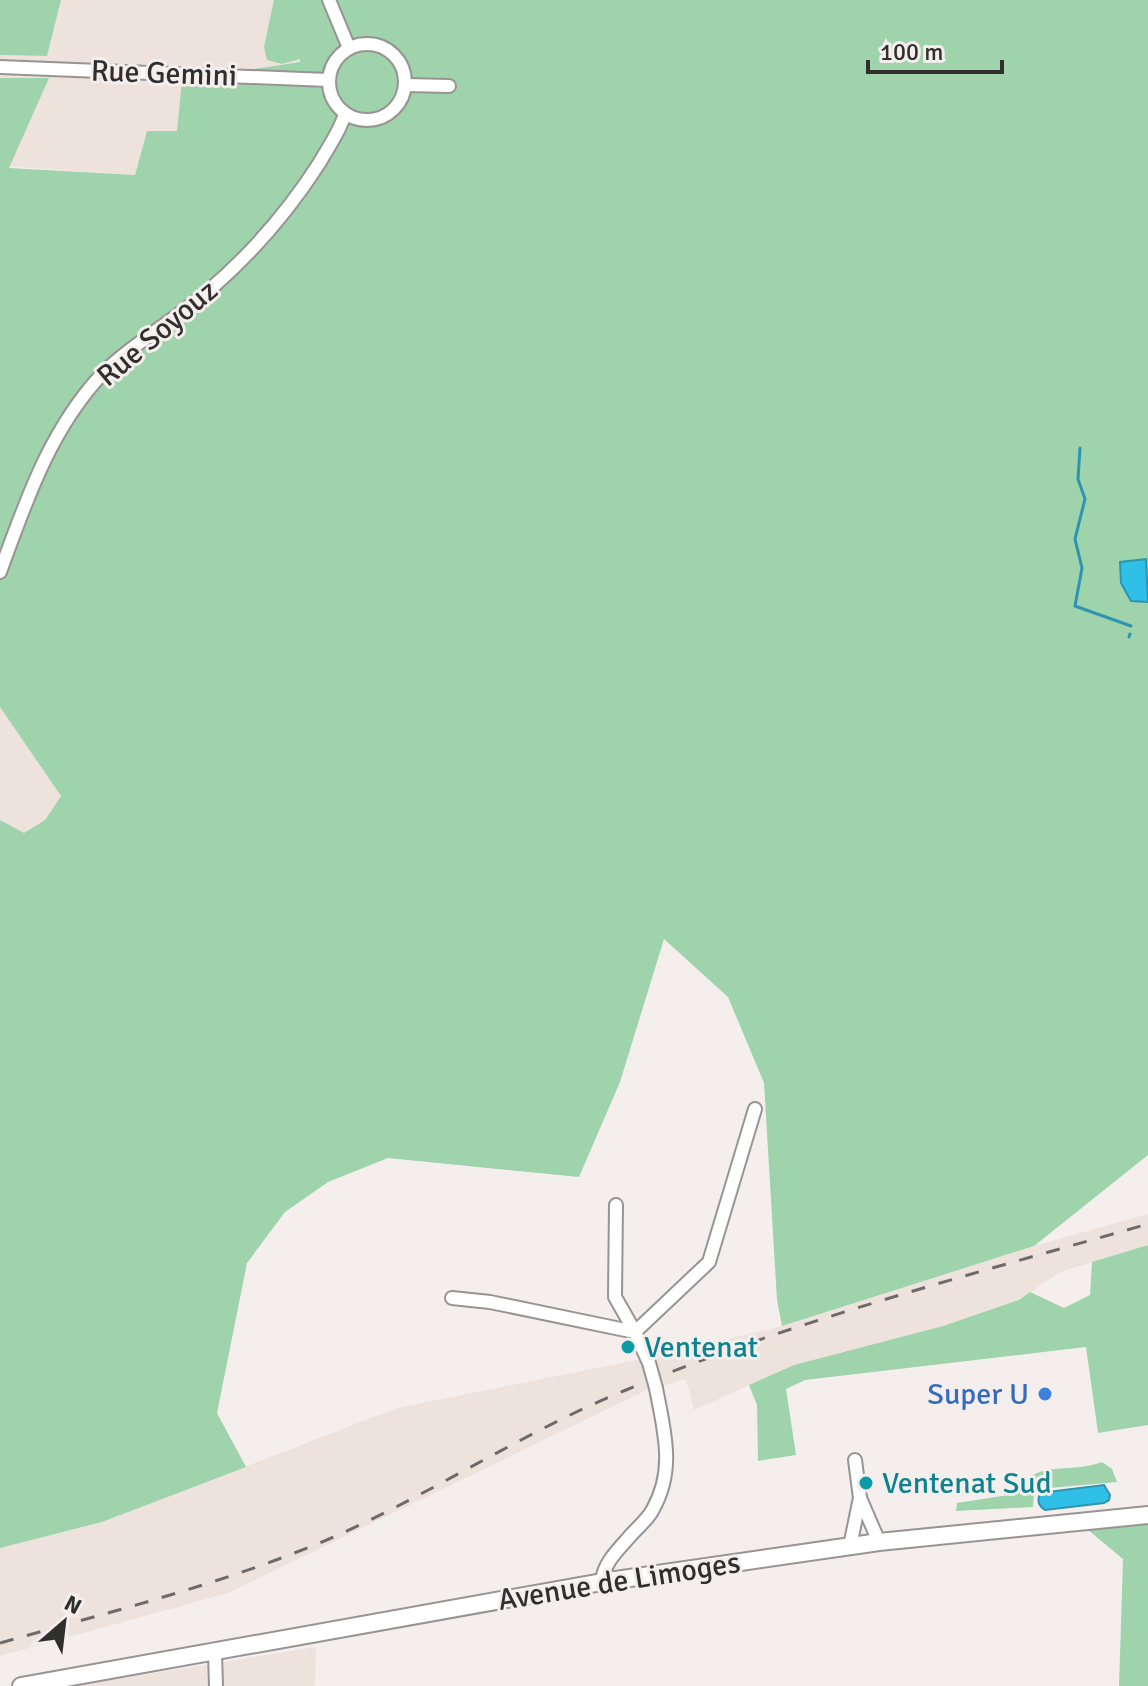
<svg xmlns="http://www.w3.org/2000/svg" width="1148" height="1686" viewBox="0 0 1148 1686" font-family="Signika,sans-serif">
<style>
.built{fill:#eee2dd}
.green{fill:#9fd3ab}
.water{fill:#2fbfe7;stroke:#2f94b0;stroke-width:2}
.lines{fill:none;stroke-linecap:round;stroke-linejoin:round}
.stream{stroke:#2f94b0;stroke-width:3}
.minor-casing{stroke:#989492;stroke-width:16}
.major-casing{stroke:#989492;stroke-width:20}
.minor{stroke:#fff;stroke-width:12}
.major{stroke:#fff;stroke-width:16}
.rail{stroke:#6d6b69;stroke-width:3;stroke-dasharray:14 14;stroke-linecap:butt}
.minor-bridge-casing{stroke:#989492;stroke-width:16;stroke-linecap:butt}
.minor-bridge{stroke:#fff;stroke-width:12}
.culture-dot{fill:#0f9aa8;stroke:#f4efed;stroke-width:3}
.shop-dot{fill:#3f7fe0;stroke:#f4efed;stroke-width:3}
.labels{text-anchor:middle;stroke-width:6;stroke-linejoin:round;paint-order:stroke}
.street-label{font-size:30px;fill:#302f2e;stroke:#f4efed}
.culture-label{font-size:30px;fill:#0d838f;stroke:#f4efed;text-anchor:start}
.shop-label{font-size:30px;fill:#366cbe;stroke:#f4efed;text-anchor:end}
</style>
<rect width="100%" height="100%" fill="#f4efed"/>
<g class="built">
<path d="M61 0H292L301 62 182 80 177 131H147L135 175 0 166V55L47 56Z"/>
<path d="M0 707 61 796 45 820 0 848Z"/>
<path d="M1148 1214V1245L1060 1272 1019 1300 943 1326 794 1365 694 1410 686 1379 645 1391 228 1593 0 1656V1548L102 1522 397 1408 652 1357 782 1326 1034 1246Z"/>
<path d="M316 1647 315 1686H73Z"/>
</g>
<g class="green">
<path d="M0 0H61L47 56 0 55Z"/>
<path d="M274 0H1148V1155L1034 1246 782 1326 777 1300 764 1083 728 997 664 939 620 1082 579 1177 388 1158 328 1182 285 1212 247 1263 217 1413 246 1467 102 1522 0 1548V820L24 833 45 820 61 796 0 707V78H49L9 168 135 175 147 131H177L182 80 300 62V59L282 64 267 60 264 47Z"/>
<path d="M1148 1245V1425L1098 1433 1086 1347 805 1380 786 1389 796 1455 758 1461 757 1405 749 1385 794 1365 943 1326 1019 1300 1030 1292 1064 1308 1090 1295 1092 1262Z"/>
<path d="M1102 1462 1112 1469 1117 1482 1038 1489 1034 1493 1033 1507 956 1511 957 1503 1015 1494C1036 1457 1069 1475 1102 1462Z"/>
<path d="M1148 1522V1686H1119L1123 1559 1087 1529Z"/>
</g>
<g class="water">
<path d="M1146 559 1148 602 1131 601 1121 583 1120 562Z"/>
<path d="M1104 1485 1110 1495 1109 1500 1104 1503 1045 1510C1038 1505 1037 1501 1040 1493Z"/>
</g>
<g class="lines">
<g class="stream">
<path d="M1080 448 1078 479 1085 499 1075 539 1082 568 1075 606 1131 626"/>
<path d="M1129 637 1130 634"/>
</g>
<g class="minor-casing">
<g id="minor">
<path d="M329 0 349 48"/>
<circle cx="367" cy="82" r="38"/>
<path d="M0 67 328 80"/>
<path d="M405 85 449 86"/>
<path d="M0 572C26 501 50 429 103 373 125 351 151 335 175 317 234 274 281 223 320 162 329 146 340 131 345 114"/>
<path d="M616 1205 615 1297 635 1332"/>
<path d="M452 1298 490 1302 635 1332"/>
<path d="M649 1363 635 1332 709 1262 755 1109"/>
<path d="M855 1460 860 1498 879 1542"/>
<path d="M850 1546 860 1498"/>
<path d="M602 1582C603 1563 619 1549 631 1535 638 1527 647 1520 652 1511 676 1470 664 1431 656 1388"/>
<path d="M215 1653 216 1686"/>
</g>
</g>
<g class="major-casing">
<path id="major" d="M21 1686 602 1582 879 1542 1148 1515"/>
</g>
<use href="#minor" class="minor"/>
<use href="#major" class="major"/>
<path class="rail" d="M0 1643C110 1612 223 1584 329 1539 430 1495 523 1432 626 1390 795 1320 973 1274 1148 1224"/>
<g class="minor-bridge-casing">
<path id="minor-bridge" d="M649 1363 656 1388"/>
</g>
<use href="#minor-bridge" class="minor-bridge"/>
</g>
<g class="culture-dot">
<circle cx="628" cy="1347" r="8"/>
<circle cx="866" cy="1483" r="8"/>
</g>
<circle class="shop-dot" cx="1045" cy="1394" r="8"/>
<g class="labels">
<g class="street-label">
<text transform="translate(164 73) rotate(2)" y="10">Rue Gemini</text>
<text transform="translate(157 333) rotate(-40)" y="10">Rue Soyouz</text>
<text transform="translate(619 1581) rotate(-9)" y="10">Avenue de Limoges</text>
</g>
<g class="culture-label">
<text x="644" y="1357">Ventenat</text>
<text x="882" y="1493">Ventenat Sud</text>
</g>
<g class="shop-label">
<text x="1029" y="1404">Super U</text>
</g>
</g>
<g transform="translate(64 1622) rotate(28)" stroke="#f4efed" stroke-width="6" paint-order="stroke">
<path d="M0-6L14 30L0 20L-14 30Z" fill="#302f2e"/>
<text y="-12" font-size="22" font-weight="bold" text-anchor="middle" fill="#302f2e">N</text>
</g>
<path d="M868 60v12h134v-12" fill="none" stroke="#302f2e" stroke-width="4"/>
<text x="880" y="60" font-size="24" fill="#302f2e" stroke="#f4efed" stroke-width="6" paint-order="stroke">100 m</text>
</svg>
